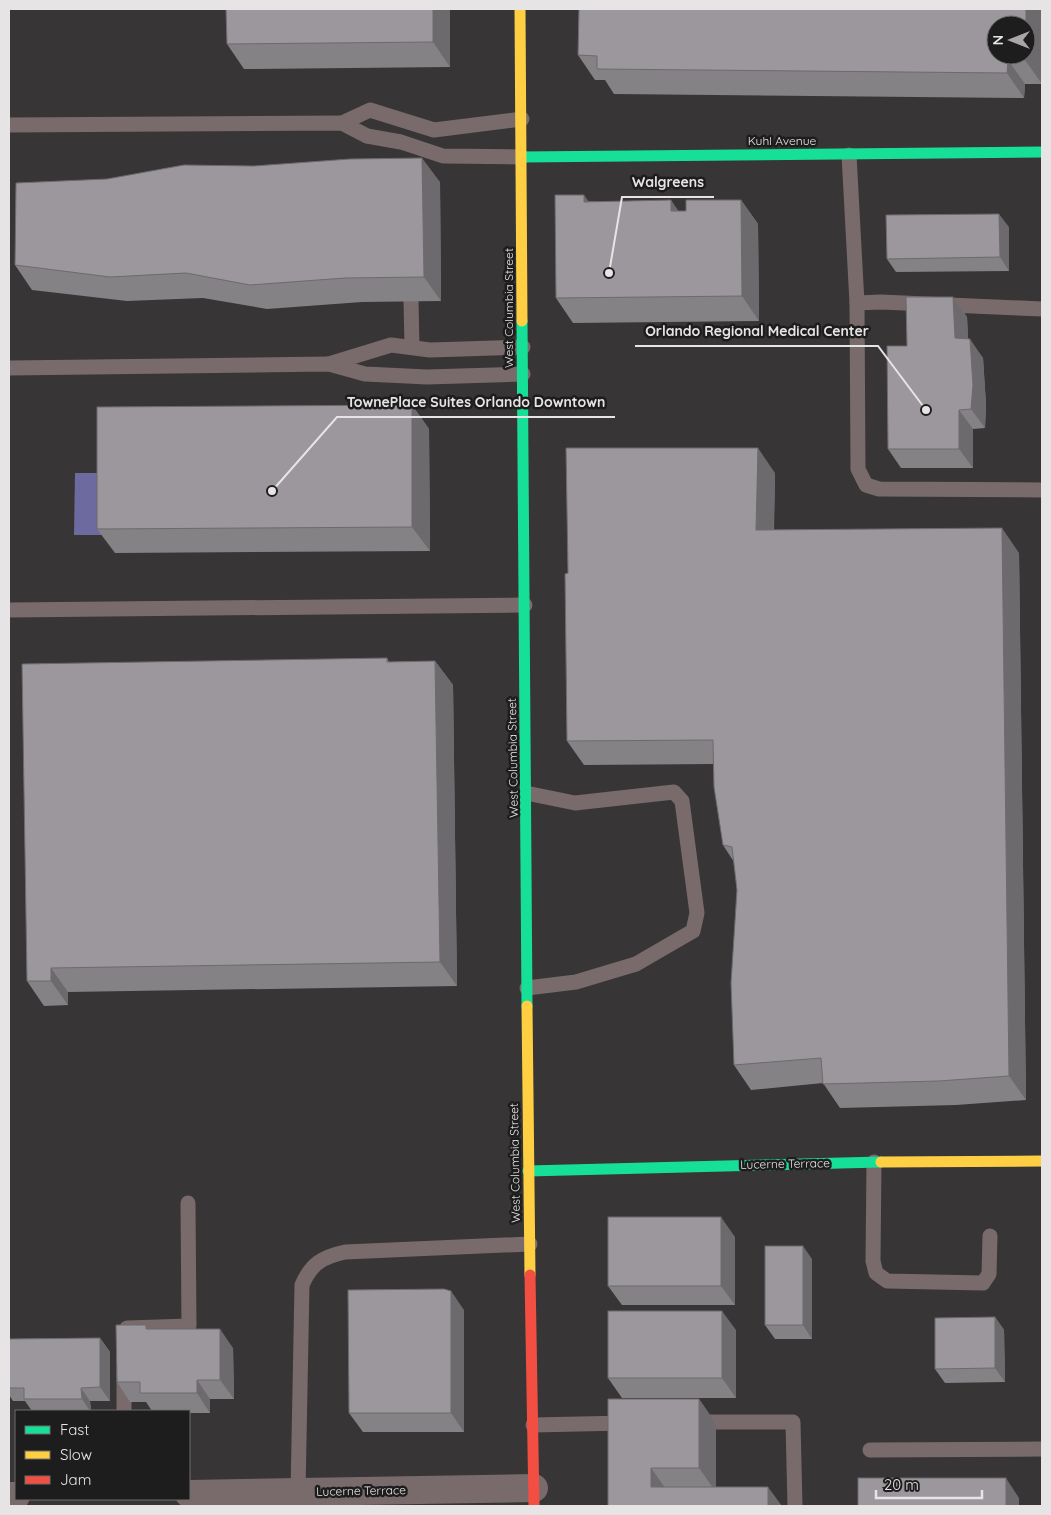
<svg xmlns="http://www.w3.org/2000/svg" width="1051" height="1515" viewBox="0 0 1051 1515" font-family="Quicksand,sans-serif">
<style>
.water{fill:#6d6aa0}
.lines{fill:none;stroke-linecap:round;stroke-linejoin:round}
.lane{stroke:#796a6b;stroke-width:15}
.street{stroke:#796a6b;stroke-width:28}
.fast{stroke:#16e098;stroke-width:11}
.slow{stroke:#ffcf43;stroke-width:11}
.jam{stroke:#f24e42;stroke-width:11}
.wall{fill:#858286}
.shaded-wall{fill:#6c6a6d}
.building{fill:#9b979c;stroke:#6c6a6d}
.labels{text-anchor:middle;stroke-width:5;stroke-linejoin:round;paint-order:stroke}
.street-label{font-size:12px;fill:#e7e4e5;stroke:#1e1d1d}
.leader{fill:none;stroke:#e7e4e5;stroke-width:2}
.callout-dot{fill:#e7e4e5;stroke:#1e1d1d;stroke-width:2}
.callout-label{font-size:14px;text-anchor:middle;font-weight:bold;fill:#e7e4e5;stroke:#1e1d1d;stroke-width:5;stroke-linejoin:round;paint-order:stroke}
</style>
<rect width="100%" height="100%" fill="#373536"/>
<path class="water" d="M75 473H99L107 535H74Z"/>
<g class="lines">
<g class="lane">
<path d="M342 123 370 110 434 130 522 119"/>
<path d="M9 125 342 123 367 136 401 142 443 156 522 157"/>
<path d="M849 155 857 303"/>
<path d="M411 301 412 347"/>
<path d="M1042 309 881 302 857 303 858 469 866 485 879 489 1042 490"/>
<path d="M329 364 391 345 430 350 523 347"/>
<path d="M9 368 329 364 365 374 427 377 523 374"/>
<path d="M9 610 525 605"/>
<path d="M526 793 575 803 674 792 682 801 697 913 693 931 636 964 576 982 527 988"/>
<path d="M874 1162 873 1261 876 1273 887 1281 983 1283 989 1274 990 1236"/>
<path d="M127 1328 189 1326 188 1203"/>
<path d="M124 1373V1411"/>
<path d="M694 1422H793L795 1506"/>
<path d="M533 1425 626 1423"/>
<path d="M870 1450 1042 1449"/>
<path d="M298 1492 302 1285C311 1264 322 1257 345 1252L530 1244"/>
</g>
<g class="street">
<path d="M189 1494 534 1488"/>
<path d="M9 1496H16"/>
</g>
<g class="fast">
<path d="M522 157 1042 152"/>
<path d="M522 321 527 1006"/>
<path d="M528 1171 881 1162"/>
</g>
<g class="slow">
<path d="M520 9 522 321"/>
<path d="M527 1006 530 1275"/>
<path d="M881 1162 1042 1161"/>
</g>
<path class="jam" d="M530 1275 534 1506"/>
</g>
<g class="wall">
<path d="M450 9V67L244 69 227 44Z"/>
<path d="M1042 9V84H1025L1024 98 614 94 605 80H595L578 55Z"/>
<path d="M440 182 441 301 362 302 267 309 203 298 127 301 32 290 15 265Z"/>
<path d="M741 200 758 224 759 321 573 323 556 298 589 201 678 211H686Z"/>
<path d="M1009 227V271L896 272 887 259Z"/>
<path d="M953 297 967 317 968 339 983 358 986 405 985 428 973 429V468H901L888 449 907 346Z"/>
<path d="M412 405 429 429 430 551 115 553 97 529Z"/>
<path d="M775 473 774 530 1019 553 1026 1100 956 1105 840 1108 823 1083 751 1090 734 1065 737 890 734 862 723 845 713 764 584 765 567 741 568 573Z"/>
<path d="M387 658 389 662 435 661 453 685 457 986 68 992V1005L44 1006 27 981Z"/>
<path d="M735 1237V1305H622L608 1286Z"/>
<path d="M812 1259V1339H775L765 1325Z"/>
<path d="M464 1310V1432H363L349 1413Z"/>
<path d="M995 1317 1004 1330 1005 1382 945 1383 935 1369Z"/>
<path d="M149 1329 233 1348 234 1399H210V1413H189V1411H152L146 1402H130L117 1382Z"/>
<path d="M736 1330V1398H622L608 1378Z"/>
<path d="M100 1338 110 1352V1401H90L91 1411H32L25 1401H13L9 1395V1339Z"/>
<path d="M699 1399 716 1424V1487L608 1506Z"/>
</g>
<g class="shaded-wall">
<path d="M433 9H450V67L433 42Z"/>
<path d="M1026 9H1042V84L1025 60Z"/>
<path d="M1008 60 1025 84 1024 98 1007 73Z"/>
<path d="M422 158 440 182 441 301 424 277Z"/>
<path d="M584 195 601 219 584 202Z"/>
<path d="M671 200 688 225 671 211Z"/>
<path d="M741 200 758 224 759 321 742 296Z"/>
<path d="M999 214 1009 227V271L1000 257Z"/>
<path d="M953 297 967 317 969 357 955 338Z"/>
<path d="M970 339 983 358 986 405 985 428 971 409Z"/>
<path d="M412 405 429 429 430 551 412 527Z"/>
<path d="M959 410 973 429V468L959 449Z"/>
<path d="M758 448 775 473 773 554 756 530Z"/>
<path d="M1002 528 1019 553 1026 1100 1009 1076Z"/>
<path d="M435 661 453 685 457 986 440 962Z"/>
<path d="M51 968 68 992V1005L51 981Z"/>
<path d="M721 1217 735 1237V1305L721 1286Z"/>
<path d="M803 1246 812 1259V1339L803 1325Z"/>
<path d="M451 1291 464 1310V1432L451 1413Z"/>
<path d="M722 1311 736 1330V1398L722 1378Z"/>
<path d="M995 1317 1004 1330 1005 1382 995 1368Z"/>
<path d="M220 1329 233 1348 234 1399 220 1380Z"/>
<path d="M100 1338 110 1352V1401L100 1387Z"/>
<path d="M197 1380 210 1399V1413L197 1393Z"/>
<path d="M81 1388 90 1401 91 1411H90L82 1399Z"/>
<path d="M699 1399 716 1424V1492L699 1468Z"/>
<path d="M651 1468 668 1492 651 1487Z"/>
<path d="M1006 1478 1019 1498V1506H1006Z"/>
<path d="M768 1487 782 1506H768Z"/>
</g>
<g class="building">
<path d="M226 9H433V42L227 44Z"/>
<path d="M579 9H1026V25H996V55H1025V60H1008L1007 73 597 69V56L578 55Z"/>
<path d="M422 158 424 277 345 278 250 285 186 273 110 277 15 265 16 183 107 179 184 165 254 166 350 159Z"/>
<path d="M555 195H584V202L671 200V211H686V200H741L742 296 556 298Z"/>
<path d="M999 214 1000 257 887 259 886 215Z"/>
<path d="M906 297H953L955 338 970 339 973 385 971 409 959 410V449H888L887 346H907Z"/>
<path d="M412 405V527L97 529V407Z"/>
<path d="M566 448H758L756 530 1002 528 1009 1076 939 1081 823 1084 821 1058 734 1065 731 983 737 890 732 847 723 845 714 787 713 740 567 741 565 574 568 573Z"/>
<path d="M387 658V662L435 661 440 962 51 968V981H27L22 664Z"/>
<rect x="608" y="1217" width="113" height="69"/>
<rect x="765" y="1246" width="38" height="79"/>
<path d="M444 1289 451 1291V1413H349L348 1290Z"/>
<rect x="608" y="1311" width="114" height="67"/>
<path d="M995 1317V1368L935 1369V1318Z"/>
<path d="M116 1325H146V1329H220V1380H197V1393H140V1382H117Z"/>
<path d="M100 1338V1387L81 1388 82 1399H24V1388H9V1339Z"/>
<path d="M608 1399H699V1468H651V1487H768V1506H608Z"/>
<rect x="858" y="1478" width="148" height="28"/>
</g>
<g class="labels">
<g class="street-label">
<text x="782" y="145">Kuhl Avenue</text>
<text transform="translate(509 308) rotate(-90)" y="4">West Columbia Street</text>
<text transform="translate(513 758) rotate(-91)" y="4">West Columbia Street</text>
<text transform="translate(515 1163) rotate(-91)" y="4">West Columbia Street</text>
<text transform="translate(785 1164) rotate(-1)" y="4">Lucerne Terrace</text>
<text transform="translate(361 1491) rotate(-1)" y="4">Lucerne Terrace</text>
</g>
</g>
<path class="leader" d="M609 273L622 197H714M926 410L878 346H635M272 491L337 417H615"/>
<g class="callout-dot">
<circle cx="609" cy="273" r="5"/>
<circle cx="926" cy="410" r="5"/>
<circle cx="272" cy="491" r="5"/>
</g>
<g class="callout-label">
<text x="668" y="187">Walgreens</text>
<text x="757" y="336">Orlando Regional Medical Center</text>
<text x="476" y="407">TownePlace Suites Orlando Downtown</text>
</g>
<rect width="1051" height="1515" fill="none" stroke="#e7e4e5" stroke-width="20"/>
<rect x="15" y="1410" width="175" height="90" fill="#1e1d1d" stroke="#6e6d6d"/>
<rect x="25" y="1426" width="25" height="8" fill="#16e098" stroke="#6e6d6d"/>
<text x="60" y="1435" font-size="15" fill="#e7e4e5">Fast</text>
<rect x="25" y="1451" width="25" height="8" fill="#ffcf43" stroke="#6e6d6d"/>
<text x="60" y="1460" font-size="15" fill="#e7e4e5">Slow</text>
<rect x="25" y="1476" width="25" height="8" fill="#f24e42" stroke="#6e6d6d"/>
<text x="60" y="1485" font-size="15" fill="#e7e4e5">Jam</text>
<g transform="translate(1011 40) rotate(270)"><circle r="24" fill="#1e1d1d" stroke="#6e6d6d"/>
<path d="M0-4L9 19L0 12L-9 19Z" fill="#a9a7a8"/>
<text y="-8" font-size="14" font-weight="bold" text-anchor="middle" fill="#e7e4e5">N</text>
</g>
<path d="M876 1490v8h106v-8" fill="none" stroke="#e7e4e5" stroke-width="2.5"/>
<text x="884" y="1490" font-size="15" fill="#e7e4e5" stroke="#1e1d1d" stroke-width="4" paint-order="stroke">20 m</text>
</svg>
